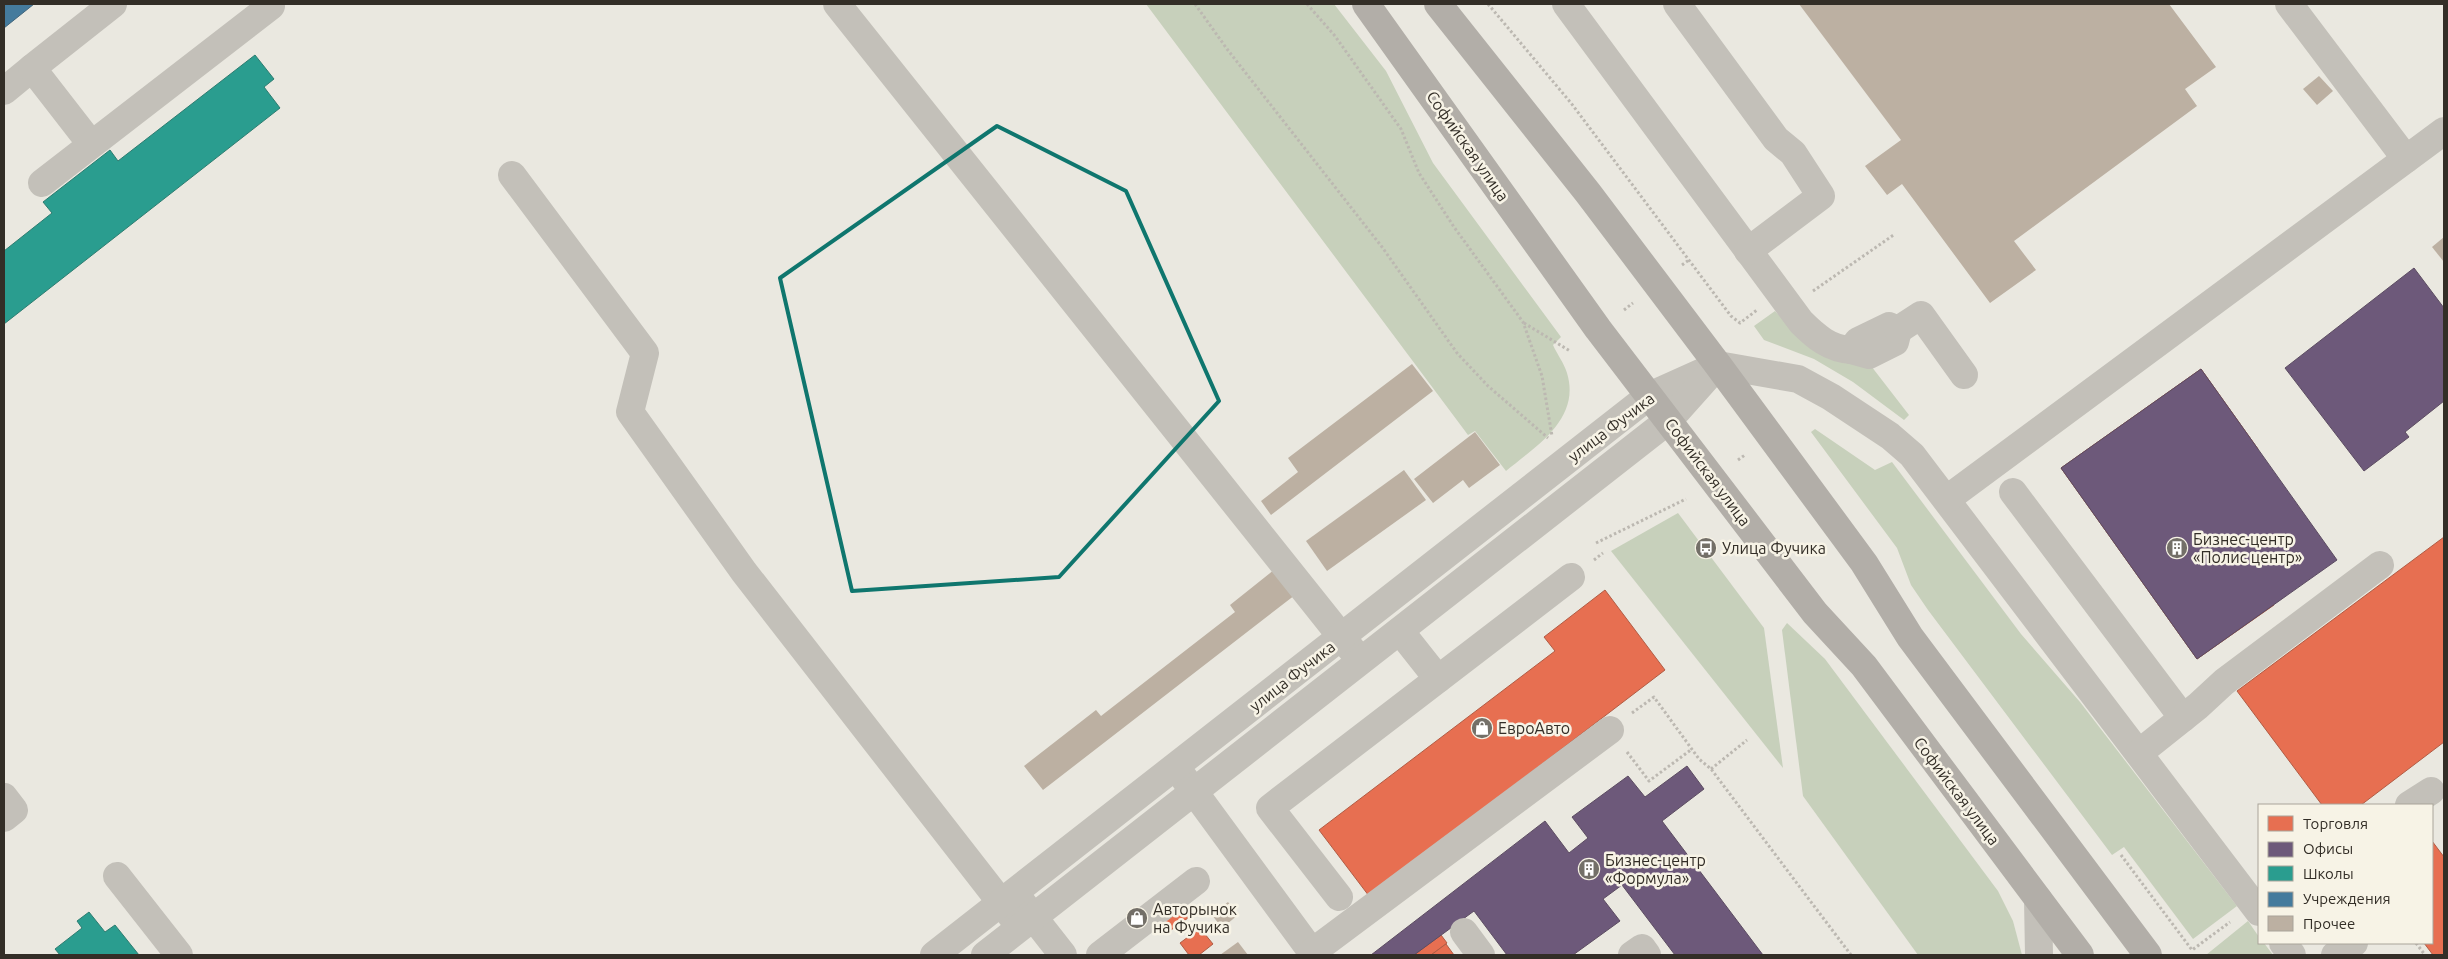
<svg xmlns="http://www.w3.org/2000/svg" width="2448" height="959" viewBox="0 0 2448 959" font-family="Ubuntu,sans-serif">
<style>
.green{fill:#c7d0bb}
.shops{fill:#e76f51;stroke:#b15c44}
.offices{fill:#6d597a;stroke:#5c4c61}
.schools{fill:#2a9d8f;stroke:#2d7c70}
.public{fill:#457b9d;stroke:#40647a}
.building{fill:#bcb0a2}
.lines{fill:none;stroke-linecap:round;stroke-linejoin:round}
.path{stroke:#bcb8b1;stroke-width:3;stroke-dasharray:2.5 2.5;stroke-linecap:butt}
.minor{stroke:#c3c0b9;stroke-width:28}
.major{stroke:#b2aea8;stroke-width:28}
.marked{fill:none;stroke:#0f766e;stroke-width:4;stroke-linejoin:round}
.labels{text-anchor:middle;stroke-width:5;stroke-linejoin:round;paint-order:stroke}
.street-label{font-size:16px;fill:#332e27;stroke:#f7f3e6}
.poi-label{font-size:16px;fill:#332e27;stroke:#f7f3e6;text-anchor:start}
</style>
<rect width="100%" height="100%" fill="#eae8e0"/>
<g class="green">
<path d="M1146 4H1334L1386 71 1433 163 1561 337 1553 345C1557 354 1564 363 1567 373 1581 419 1536 446 1506 471L1475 431 1468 435Z"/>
<path d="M1775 311 1796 333 1868 362 1909 415 1904 420 1853 382 1814 359 1764 340 1754 326Z"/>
<path d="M1815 429 1875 470 1892 462 2021 634 2080 702 2237 906 2193 939 2124 847 2112 855 1928 610 1911 585 1897 548 1811 432Z"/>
<path d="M1678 513 1764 628 1783 768 1611 551Z"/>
<path d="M1787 623 1825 659 1998 891 2013 921 2022 955H1918L1803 796 1782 630Z"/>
<path d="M2248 921 2259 937V943H2264L2273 955H2206Z"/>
</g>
<g class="shops">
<path d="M2201 369 2258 449 2197 492 2274 605 2197 659 2061 468Z"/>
<path d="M2444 537V742L2361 805H2322L2237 691Z"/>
<path d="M1605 590 1665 670 1369 896 1319 830 1555 651 1544 637Z"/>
<path d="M2432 841 2444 857V955H2433L2424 943H2432Z"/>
<path d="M1177 902 1188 918 1171 930 1159 914Z"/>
<path d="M1200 928 1213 944 1199 955H1189L1180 943Z"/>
<path d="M1441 935 1447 943 1431 955H1414Z"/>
<path d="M1446 944 1454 955H1431Z"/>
</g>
<g class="offices">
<path d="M2414 268 2444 308V401L2405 432 2409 437 2364 471 2285 368Z"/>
<path d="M2201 369 2337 560 2197 659 2061 468Z"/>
<path d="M1687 766 1704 789 1662 821 1763 955H1675L1622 885 1603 899 1620 921 1573 955H1507L1474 911 1414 955H1371L1545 821 1569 853 1588 838 1572 817 1628 776 1645 797Z"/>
</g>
<g class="schools">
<path d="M255 55 274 79 264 87 280 108 4 324V251L52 213 43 202 110 150 118 161Z"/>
<path d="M89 912 105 932 115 925 139 955H60L55 949 82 928 77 921Z"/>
</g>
<path class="public" d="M4 4H34L4 28Z"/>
<g class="building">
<path d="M1799 4H2169L2216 67 2185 89 2197 106 2014 241 2036 270 1990 303 1902 184 1887 195 1865 166 1901 140Z"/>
<path d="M2319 76 2333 91 2317 105 2303 89Z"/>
<path d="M2444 237V262L2432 247Z"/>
<path d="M1412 364 1433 391 1271 515 1261 501 1298 472 1288 458Z"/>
<path d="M1475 432 1500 465 1469 488 1463 480 1433 503 1414 479Z"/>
<path d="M1404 470 1426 500 1327 571 1306 541Z"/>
<path d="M1275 569 1295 595 1043 790 1024 766 1096 710 1101 716 1235 612 1230 605Z"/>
<path d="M1228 902 1238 915 1222 928 1212 915Z"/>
<path d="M1238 942 1248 955H1220Z"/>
</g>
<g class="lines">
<g class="path">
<path d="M1195 4 1227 49 1382 247 1457 353 1488 386 1548 438"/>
<path d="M1307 4 1335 36 1401 129 1419 173 1454 227 1523 322 1542 376 1552 436"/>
<path d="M1488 4 1571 103 1731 316 1740 323 1757 310"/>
<path d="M1682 265 1689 260"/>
<path d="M1813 291 1895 234"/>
<path d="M1624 310 1633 303"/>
<path d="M1524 323 1570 351"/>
<path d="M1738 460 1745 455"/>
<path d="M1596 543 1686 499"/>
<path d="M1594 560 1603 553"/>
<path d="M1632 713 1654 697 1699 759 1711 769 1851 955"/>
<path d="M1627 752 1649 781 1692 749"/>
<path d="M1711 769 1747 740"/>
<path d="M2121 855 2192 950 2230 922"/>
<path d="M2416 943 2425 955"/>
</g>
<g class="minor">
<path d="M837 4 1352 650"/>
<path d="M1566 4 1801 322C1816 337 1830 349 1851 350"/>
<path d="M1677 4 1776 139 1793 153 1821 196 1748 251"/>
<path d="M2289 4 2406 159"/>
<path d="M4 91 32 68"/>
<path d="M91 144 32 68 113 4"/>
<path d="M512 175 645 353 630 412 744 572 1013 918"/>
<path d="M42 183 271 6 270 4"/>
<path d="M1889 326 1898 330 1895 342 1869 355 1851 350 1858 341Z"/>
<path d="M1898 330 1921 315 1964 375"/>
<path d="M1718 365 1798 379 1831 397 1890 436 1912 455 2259 912"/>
<path d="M2013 492 2183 718"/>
<path d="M1947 499 2444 131"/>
<path d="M1400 631 1438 679"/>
<path d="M2139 753 2198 706 2224 682 2380 565"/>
<path d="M1184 778 1314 955"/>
<path d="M4 797 14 810 4 818"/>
<path d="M2409 805 2431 791"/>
<path d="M117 876 179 955"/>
<path d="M1339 897 1270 808 1571 577"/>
<path d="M2038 899 2039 955"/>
<path d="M1023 904 1063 955"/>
<path d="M1464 932 1481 955"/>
<path d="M2283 943 2292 955"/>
<path d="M1311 953 1610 730"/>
<path d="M934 955 1649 396 1718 365"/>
<path d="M985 955 1669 420 1711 373"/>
<path d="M1100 955 1196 881"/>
<path d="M1632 955 1642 948 1647 955"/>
<path d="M2335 955 2354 943"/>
</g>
<g class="major">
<path d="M1366 4 1598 329 1815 613 1864 666 2080 955"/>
<path d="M1438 4 1588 193 1718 365 1864 563 1910 637 2148 955"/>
</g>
</g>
<path class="marked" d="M997 126 1126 191 1219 401 1059 577 852 591 780 278Z"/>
<defs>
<g id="bus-disc" transform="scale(1.125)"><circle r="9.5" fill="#736f68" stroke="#f7f3e6"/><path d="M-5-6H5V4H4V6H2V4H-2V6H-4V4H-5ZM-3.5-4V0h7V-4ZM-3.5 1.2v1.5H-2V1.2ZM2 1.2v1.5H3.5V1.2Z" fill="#fff"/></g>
<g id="building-disc" transform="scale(1.125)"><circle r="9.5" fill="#736f68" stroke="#f7f3e6"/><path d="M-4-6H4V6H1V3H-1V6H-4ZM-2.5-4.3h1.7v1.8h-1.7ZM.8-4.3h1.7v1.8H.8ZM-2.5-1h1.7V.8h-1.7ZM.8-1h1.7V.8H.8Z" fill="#fff"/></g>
<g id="shop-disc" transform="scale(1.125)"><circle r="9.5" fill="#736f68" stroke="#f7f3e6"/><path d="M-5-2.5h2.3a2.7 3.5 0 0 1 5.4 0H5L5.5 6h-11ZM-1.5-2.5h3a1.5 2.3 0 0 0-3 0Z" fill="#fff"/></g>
</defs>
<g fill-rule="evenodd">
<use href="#bus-disc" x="1706" y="548"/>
<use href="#building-disc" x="2177" y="548"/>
<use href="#shop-disc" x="1482" y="728"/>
<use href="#building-disc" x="1589" y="869"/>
<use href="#shop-disc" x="1137" y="918"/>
</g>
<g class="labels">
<g class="street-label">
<text transform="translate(1468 146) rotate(55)" y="6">Софийская улица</text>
<text transform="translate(1611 427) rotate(-37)" y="6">улица Фучика</text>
<text transform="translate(1708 472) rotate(53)" y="6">Софийская улица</text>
<text transform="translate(1292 676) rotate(-38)" y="6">улица Фучика</text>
<text transform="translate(1957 791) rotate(53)" y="6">Софийская улица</text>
</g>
<g class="poi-label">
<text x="2193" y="545">Бизнес-центр<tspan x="2193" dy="18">«Полис центр»</tspan></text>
<text x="1722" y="554">Улица Фучика</text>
<text x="1498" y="734">ЕвроАвто</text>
<text x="1605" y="866">Бизнес-центр<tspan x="1605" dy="18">«Формула»</tspan></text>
<text x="1153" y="915">Авторынок<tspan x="1153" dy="18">на Фучика</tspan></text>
</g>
</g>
<rect width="2448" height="959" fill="none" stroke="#332e27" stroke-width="10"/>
<rect x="2258" y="804" width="175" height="140" fill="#f7f3e6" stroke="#a9a49a"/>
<rect x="2268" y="816" width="25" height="15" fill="#e76f51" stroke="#a9a49a"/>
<text x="2303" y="829" font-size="15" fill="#332e27">Торговля</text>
<rect x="2268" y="842" width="25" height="15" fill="#6d597a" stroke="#a9a49a"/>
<text x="2303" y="854" font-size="15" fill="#332e27">Офисы</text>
<rect x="2268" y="866" width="25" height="15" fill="#2a9d8f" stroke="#a9a49a"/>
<text x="2303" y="879" font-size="15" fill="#332e27">Школы</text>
<rect x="2268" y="892" width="25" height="15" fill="#457b9d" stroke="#a9a49a"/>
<text x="2303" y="904" font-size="15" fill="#332e27">Учреждения</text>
<rect x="2268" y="916" width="25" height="15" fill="#bcb0a2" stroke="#a9a49a"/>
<text x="2303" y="929" font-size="15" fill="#332e27">Прочее</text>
</svg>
